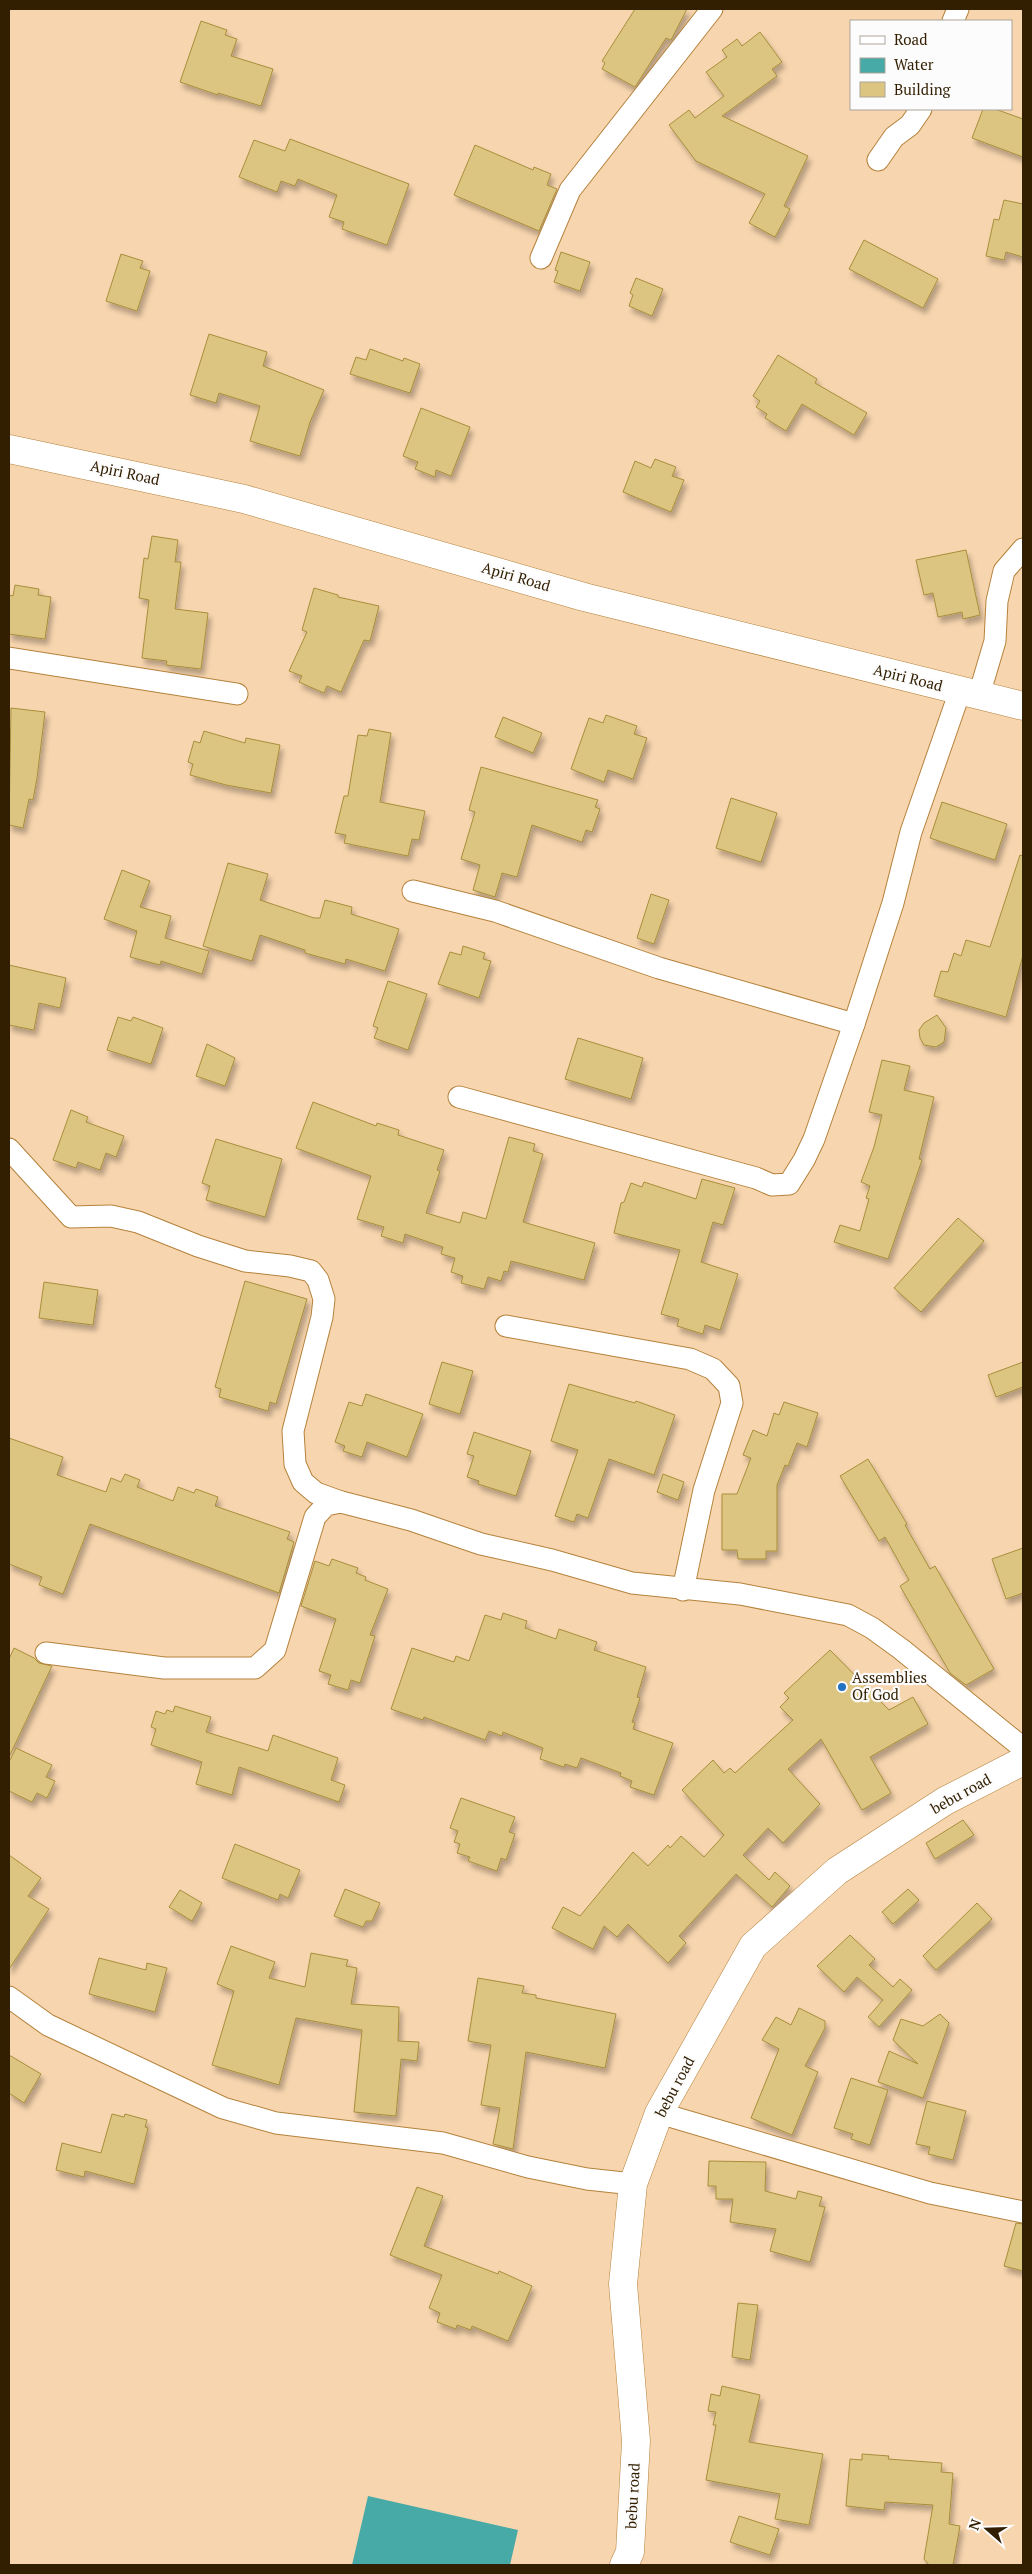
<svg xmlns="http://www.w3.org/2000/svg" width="1032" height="2574" viewBox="0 0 1032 2574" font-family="'PT Serif',serif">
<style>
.water{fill:#47aaa6}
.building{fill:#dcc580;stroke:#a88e3b;filter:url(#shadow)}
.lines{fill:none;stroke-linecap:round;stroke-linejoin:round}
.street-casing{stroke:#b5823c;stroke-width:23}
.secondary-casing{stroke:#b5823c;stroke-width:29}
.street{stroke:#fff;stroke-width:21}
.secondary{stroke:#fff;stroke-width:28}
.poi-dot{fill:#2173c1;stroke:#fcfcfc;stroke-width:2}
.labels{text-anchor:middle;stroke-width:4.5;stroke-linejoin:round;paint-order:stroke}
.street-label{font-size:15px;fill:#321e01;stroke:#fcfcfc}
.poi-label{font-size:15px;fill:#321e01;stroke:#fcfcfc;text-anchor:start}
</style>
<defs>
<filter id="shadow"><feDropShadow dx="3" dy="5.5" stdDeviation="2.5" flood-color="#0004"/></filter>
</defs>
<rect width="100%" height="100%" fill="#f7d5ae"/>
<path class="water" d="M368 2496 518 2530 510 2565H352Z"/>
<g class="building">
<path d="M635 9H687L671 40 666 38 635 87 602 69 605 63 602 61Z"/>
<path d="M201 21 227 30 225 35 237 39 231 56 273 69 261 106 218 93V95L180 82Z"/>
<path d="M760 32 782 62 772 69 777 76 722 116 808 156 784 206 790 209 775 237 749 223 765 194 696 161 669 125 689 110 695 118 724 96 706 72 727 57 722 50 737 39 742 46Z"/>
<path d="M983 109H995L1023 119V157L972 138Z"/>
<path d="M290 139 409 184 387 245 342 229 344 222 329 217 337 195 298 179 295 186 281 181 277 192 239 177 254 140 285 151Z"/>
<path d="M475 145 533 170 534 167 551 174 547 185 557 189 539 231 454 195Z"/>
<path d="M1004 200 1023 204V257L1006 252 1004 260 986 256 994 219 999 220Z"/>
<path d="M864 240 938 279 923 308 849 269Z"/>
<path d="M561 252 590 262 580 291 554 282 558 271 555 270Z"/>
<path d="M121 254 143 261 140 268 150 271 137 311 106 301Z"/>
<path d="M636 278 663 289 652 316 629 306 633 295 630 293Z"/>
<path d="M209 334 267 352 263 366 324 390 310 422 300 456 250 441 260 406 219 393 216 403 190 395Z"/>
<path d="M370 349 403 361 404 358 420 364 410 393 350 374 356 357 366 360Z"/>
<path d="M778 355 817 379 815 383 867 413 854 435 802 404 786 431 765 418 767 414 756 407 760 401 753 396Z"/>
<path d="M421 408 470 427 451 476 436 470 435 477 415 469 418 462 403 456Z"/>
<path d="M655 459 676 467 672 476 684 480 671 512 623 492 635 461 651 468Z"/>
<path d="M152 536 178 540 175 562H181L175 609 208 613 201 669 166 665 167 661 142 658 149 600 139 598 144 558 148 559Z"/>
<path d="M966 550 980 615 963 619 962 612 938 617 933 593 924 595 916 560Z"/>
<path d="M15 585 39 589 38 595 51 597 45 639 9 634V595L13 596Z"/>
<path d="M314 588 338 595V597L379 606 370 641 364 640 341 692 327 686 324 693 299 682 302 676 289 671 307 632 302 630Z"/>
<path d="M11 708 45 712 37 778 33 800 29 799 23 828 9 825Z"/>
<path d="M606 715 637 726 634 734 647 738 633 779 608 770 604 782 571 769 589 718 603 723Z"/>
<path d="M503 717 542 733 533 753 495 737Z"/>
<path d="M369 729 391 733 380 802 425 811 419 840 412 839 408 856 344 843 346 835 335 833 344 796H348L358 735 367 736Z"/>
<path d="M204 731 245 743 246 738 280 745 271 793 226 785 190 775 193 764 188 762 194 741 200 743Z"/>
<path d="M481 767 598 800 595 807 600 809 592 832 586 830 582 842 532 825 517 877 502 873 495 897 473 890 480 865 461 859 475 812 469 810Z"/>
<path d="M731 798 777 813 761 862 716 848Z"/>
<path d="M942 802 1007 824 995 860 930 838Z"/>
<path d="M1020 855 1023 856V955L1006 1017 934 996 941 971 948 972 954 953 961 956 966 940 990 947Z"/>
<path d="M228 863 268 874 260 900 314 918H320L325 900 352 907 351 914 399 929 385 971 346 959 345 964 305 953V950L260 935 252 961 203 946Z"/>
<path d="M122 870 150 881 140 907 171 916 165 938 209 951 202 974 161 961 160 965 130 957 137 931 104 919Z"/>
<path d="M651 894 669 900 654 944 637 938Z"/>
<path d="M463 946 485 953 483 959 491 961 479 998 438 984 450 952 461 955Z"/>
<path d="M9 965 66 978 60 1008 39 1003 34 1030 9 1025Z"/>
<path d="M388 981 427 994 408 1050 374 1038 378 1028 373 1026Z"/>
<path d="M937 1015 946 1028 944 1042 936 1047 924 1045 920 1038 919 1030 924 1023Z"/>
<path d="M118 1017 131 1021 133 1017 163 1028 151 1064 107 1050Z"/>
<path d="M578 1038 643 1058 631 1099 565 1079Z"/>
<path d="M207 1044 235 1058 225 1086 196 1076Z"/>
<path d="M882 1060 910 1066 904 1090 934 1097 919 1159 922 1160 888 1259 834 1242 840 1225 860 1231 869 1199 866 1198 870 1186 861 1182 874 1147 882 1115 869 1112Z"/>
<path d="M313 1102 376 1126 377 1123 399 1130 398 1135 444 1150 437 1170 440 1171 426 1213 460 1223 463 1212 486 1219 509 1137 535 1144 533 1151 543 1154 523 1222 595 1243 584 1280 511 1261 508 1272 504 1271 501 1281 488 1277 484 1289 461 1283 463 1276 451 1272 455 1258 441 1254 443 1247 405 1234 403 1243 381 1236 384 1227 357 1219 371 1176 296 1148Z"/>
<path d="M71 1110 88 1117 86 1122 124 1136 116 1157 106 1153 100 1170 78 1162 76 1168 53 1160Z"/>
<path d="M216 1139 282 1159 265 1217 206 1200 210 1186 202 1183Z"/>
<path d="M702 1179 735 1188 723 1225 713 1222 701 1262 738 1274 720 1330 705 1325 703 1334 677 1326 679 1319 661 1314 680 1250 614 1233 621 1203 624 1202 631 1183 642 1187 644 1182 696 1199Z"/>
<path d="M958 1218 984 1241 921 1312 894 1288Z"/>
<path d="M245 1281 307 1299 276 1404 270 1402 268 1411 219 1397 221 1389 215 1387Z"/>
<path d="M44 1282 98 1290 93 1325 39 1318Z"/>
<path d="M442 1362 473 1371 460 1414 429 1404Z"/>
<path d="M1023 1362V1387L996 1397 988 1375Z"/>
<path d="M569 1384 635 1403 636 1401 675 1415 654 1475 609 1459 588 1518 577 1514 574 1522 555 1516 578 1450 551 1441Z"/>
<path d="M366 1394 423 1414 407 1457 367 1442 362 1457 343 1451 345 1446 335 1442 349 1402 362 1406Z"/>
<path d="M784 1402 818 1413 807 1447 797 1443 788 1466 785 1465 777 1485V1551H766V1559H738L737 1550H722V1494H737L751 1458 743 1455 753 1430 767 1436 774 1413 779 1415Z"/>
<path d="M474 1432 531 1451 516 1496 478 1484 479 1481 467 1477 474 1456 467 1454Z"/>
<path d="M9 1438 63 1457 57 1475 106 1492 111 1478 121 1482 125 1474 140 1480 137 1487 173 1501 178 1487 194 1493 196 1489 218 1497 215 1506 290 1532 287 1539 294 1542 279 1593 90 1524 63 1594 39 1585 42 1577 9 1564Z"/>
<path d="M868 1459 907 1524 905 1525 930 1569 935 1566 994 1669 966 1685 950 1673 900 1586 909 1580 885 1537 879 1541 840 1476Z"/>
<path d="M663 1474 684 1482 678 1500 657 1492Z"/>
<path d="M1023 1548V1593L1006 1599 992 1559Z"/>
<path d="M332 1559 358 1568 356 1573 366 1577 365 1580 388 1589 370 1635 375 1636 360 1683 351 1680 348 1690 328 1684 331 1675 319 1671 336 1619 301 1606 315 1561 329 1566Z"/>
<path d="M503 1613 527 1621 525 1628 556 1639 559 1629 597 1642 594 1650 646 1667 637 1697 640 1698 632 1722 635 1723 633 1729 673 1743 654 1795 630 1787 632 1781 620 1776 621 1773 581 1758 577 1768 565 1764 564 1767 540 1759 543 1748 503 1732 502 1736 489 1731 485 1740 424 1717 423 1720 391 1709 412 1648 454 1662 456 1656 469 1661 485 1615 501 1620Z"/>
<path d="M14 1648 34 1658 39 1663 52 1666 9 1757V1659Z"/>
<path d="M830 1650 889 1710 913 1697 928 1724 870 1757 891 1793 862 1810 821 1739 788 1769 820 1804 783 1843 768 1828 743 1855 769 1880 775 1872 790 1886 772 1907 736 1874 679 1936 686 1943 668 1963 628 1924 617 1937 604 1926 593 1949 552 1928 563 1907 580 1916 633 1852 648 1866 668 1845 670 1848 681 1836 704 1857 724 1835 682 1790 713 1760 724 1773 730 1768 735 1773 793 1720 780 1707 789 1698 784 1693Z"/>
<path d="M175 1706 211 1717 206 1732 268 1751 273 1735 338 1758 331 1780 345 1785 339 1802 239 1767 232 1795 196 1784 202 1762 151 1745 156 1729 151 1727 156 1711 165 1714 167 1710 173 1712Z"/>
<path d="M16 1748 52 1765 46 1777 55 1781 47 1798 37 1793 32 1802 9 1791V1762Z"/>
<path d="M461 1798 515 1817 509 1832 515 1834 506 1860 501 1858 497 1871 468 1861 470 1857 457 1853 460 1844 454 1842 458 1831 450 1828Z"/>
<path d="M963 1820 974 1835 935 1859 926 1843Z"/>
<path d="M235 1844 300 1870 288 1898 280 1894 278 1900 222 1878Z"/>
<path d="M9 1855 41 1878 28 1896 49 1909 9 1969Z"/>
<path d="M345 1889 380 1903 372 1921H366L363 1927 334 1916Z"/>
<path d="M908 1889 919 1900 893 1924 882 1912Z"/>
<path d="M180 1890 202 1903 192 1921 169 1907Z"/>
<path d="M977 1903 992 1919 936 1970 923 1956Z"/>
<path d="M850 1935 875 1959 869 1965 893 1987 900 1979 912 1990 879 2027 868 2017 883 2000 857 1977 844 1992 817 1966Z"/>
<path d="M231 1946 275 1962 269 1978 305 1987 311 1953 348 1960 346 1966 357 1968 351 2004 399 2007 398 2041 419 2042 417 2061 401 2059 396 2116 354 2112 362 2030 296 2018 279 2085 212 2065 234 1991 217 1984Z"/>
<path d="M99 1958 146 1970 147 1963 167 1968 155 2012 89 1994Z"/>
<path d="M478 1978 524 1986 522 1993 536 1995V1998L616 2014 605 2068 526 2052 513 2149 493 2144 500 2108 481 2105 491 2045 468 2041Z"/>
<path d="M799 2008 825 2021V2028L805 2066 818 2072 792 2135 751 2118 779 2049 762 2040 776 2017 791 2025Z"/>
<path d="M940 2014 949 2023 923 2098 878 2082 889 2051 918 2064 893 2040 901 2019 923 2026Z"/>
<path d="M9 2055 41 2074 24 2103 9 2093Z"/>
<path d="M851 2078 888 2090 870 2145 851 2139 853 2134 834 2128Z"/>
<path d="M927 2101 966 2111 953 2160 928 2154 930 2147 916 2144Z"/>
<path d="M112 2114 124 2117 125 2114 147 2120 145 2127 148 2128 134 2184 85 2171 84 2177 56 2170 62 2143 101 2153Z"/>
<path d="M709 2161 766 2162 765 2191 796 2199 798 2191 822 2197 819 2206 825 2207 810 2262 770 2251 776 2229 730 2222 733 2199H716V2186H708Z"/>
<path d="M417 2187 443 2196 424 2246 498 2274 499 2271 532 2286 508 2341 472 2326 471 2330 457 2325 456 2329 437 2322 440 2313 429 2308 442 2275 390 2255Z"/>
<path d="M1016 2223 1023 2224V2271L1004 2266Z"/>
<path d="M738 2303 758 2305 750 2360 732 2357Z"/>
<path d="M722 2386 760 2395 749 2442 823 2454 809 2525 775 2519 780 2494 706 2480 716 2425H713L716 2412 708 2411 711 2394 720 2396Z"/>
<path d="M862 2454 889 2456 888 2459 942 2463 941 2472 953 2473 949 2524 960 2526 953 2565H929L924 2559 933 2505 885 2502 884 2510 846 2506 850 2459 862 2460Z"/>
<path d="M739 2516 779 2529 770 2555 730 2542Z"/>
</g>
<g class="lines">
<g class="street-casing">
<g id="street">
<path d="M953 21 958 9"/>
<path d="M878 160 894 137 910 125 921 109"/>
<path d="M541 258 570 190 712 9"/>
<path d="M9 658 237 694"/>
<path d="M979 695 995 641 997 601 1004 571 1023 549"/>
<path d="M413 891 495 911 659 968 854 1024"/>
<path d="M459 1097 756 1178 772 1185 789 1184 804 1160 814 1139 854 1024 893 903 911 832 960 691"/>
<path d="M9 1149 71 1217 111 1216 138 1222 198 1246 245 1261 290 1266 311 1271 318 1280 324 1299 322 1317 293 1431 295 1464 303 1482 316 1493 341 1502"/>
<path d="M506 1326 690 1359 713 1369 729 1386 732 1403 704 1490 683 1590"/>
<path d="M46 1653 164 1668H255L275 1650 315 1517 326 1505 341 1502 411 1520 481 1544 552 1560 632 1583 740 1594 848 1615 872 1628 901 1649 1023 1748"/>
<path d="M9 1997 48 2025 223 2108 276 2123 443 2143 528 2167 587 2179 633 2184"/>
<path d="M659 2113 930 2193 1023 2212"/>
</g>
</g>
<g class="secondary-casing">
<g id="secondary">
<path d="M9 449 244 499 584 597 1023 706"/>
<path d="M624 2565 630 2552 636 2441 623 2284 633 2184 659 2113 753 1946 837 1871 945 1801 1023 1761"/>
</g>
</g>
<use href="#street" class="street"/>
<use href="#secondary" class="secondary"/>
</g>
<circle class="poi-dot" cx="842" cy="1687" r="5"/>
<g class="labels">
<g class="street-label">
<text transform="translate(125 473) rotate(12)" y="5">Apiri Road</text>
<text transform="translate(516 577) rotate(16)" y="5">Apiri Road</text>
<text transform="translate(908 678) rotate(14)" y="5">Apiri Road</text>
<text transform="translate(961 1794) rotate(-29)" y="5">bebu road</text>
<text transform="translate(675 2087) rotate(-62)" y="5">bebu road</text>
<text transform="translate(633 2496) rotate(-87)" y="5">bebu road</text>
</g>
<g class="poi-label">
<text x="852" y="1683">Assemblies<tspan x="852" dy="17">Of God</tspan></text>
</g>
</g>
<rect width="1032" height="2574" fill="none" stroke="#321e01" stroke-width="20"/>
<rect x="850" y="20" width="162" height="90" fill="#fcfcfc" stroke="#aba398"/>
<rect x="860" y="36" width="25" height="8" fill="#ffffff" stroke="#aba398"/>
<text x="894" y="45" font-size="15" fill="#321e01">Road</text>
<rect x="860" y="58" width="25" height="15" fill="#47aaa6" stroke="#aba398"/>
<text x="894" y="70" font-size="15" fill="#321e01">Water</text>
<rect x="860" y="82" width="25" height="15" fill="#dcc580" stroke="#aba398"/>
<text x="894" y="95" font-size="15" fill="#321e01">Building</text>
<g transform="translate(987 2529) rotate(290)" stroke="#fcfcfc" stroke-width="4" paint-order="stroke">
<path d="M0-4L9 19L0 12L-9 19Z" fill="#321e01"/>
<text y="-8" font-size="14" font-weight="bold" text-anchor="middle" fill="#321e01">N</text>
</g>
</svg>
